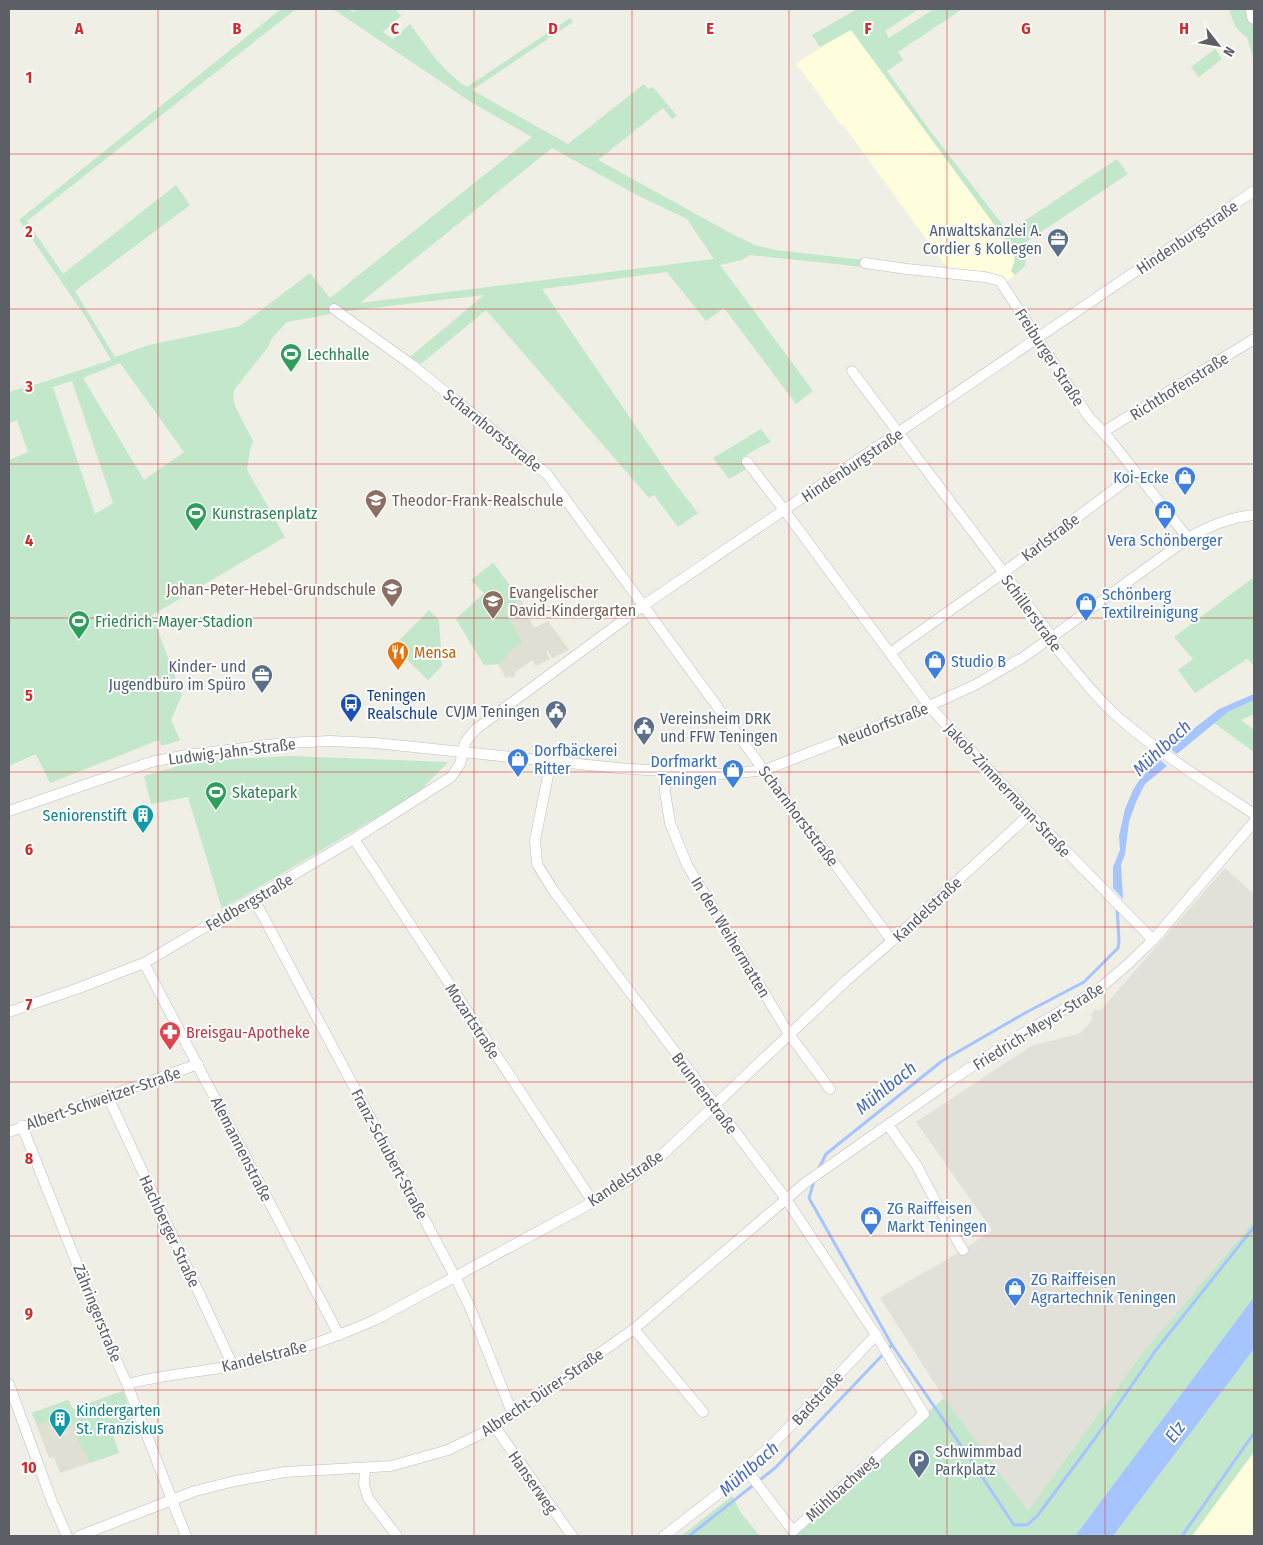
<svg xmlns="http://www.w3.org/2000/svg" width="1263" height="1545" viewBox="0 0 1263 1545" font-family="'Fira Sans Condensed',sans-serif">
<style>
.commercial{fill:#fefddc}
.industrial{fill:#e1e1da}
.education{fill:#dfdfd3}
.green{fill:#c2e7ca;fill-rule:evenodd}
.water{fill:#a6c5fe}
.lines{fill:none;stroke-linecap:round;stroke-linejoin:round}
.stream{stroke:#a6c5fe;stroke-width:3}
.street-casing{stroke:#bdbdc4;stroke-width:11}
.secondary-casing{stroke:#bebfc6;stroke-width:15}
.street{stroke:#fff;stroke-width:10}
.secondary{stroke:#fff;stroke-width:14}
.grid{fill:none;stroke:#d62828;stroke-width:1;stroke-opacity:0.55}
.labels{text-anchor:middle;stroke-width:4;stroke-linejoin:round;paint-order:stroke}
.service-label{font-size:16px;fill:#4e5e75;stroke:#fff;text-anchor:end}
.street-label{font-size:16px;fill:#5d5f66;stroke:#fff}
.leisure-label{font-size:16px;fill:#27864d;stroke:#fff;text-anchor:start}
.shop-label{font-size:16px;fill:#366cbe;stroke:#fff;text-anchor:start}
.education-label{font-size:16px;fill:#785e54;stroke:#fff;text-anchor:start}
.food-label{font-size:16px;fill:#c56008;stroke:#fff;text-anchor:start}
.transit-label{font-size:16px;fill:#164399;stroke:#fff;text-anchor:start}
.culture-label{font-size:16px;fill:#0d838f;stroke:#fff;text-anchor:end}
.health-label{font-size:16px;fill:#be3a42;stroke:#fff;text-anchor:start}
.water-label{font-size:18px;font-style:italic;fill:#4769c3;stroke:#fff}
.grid-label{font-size:16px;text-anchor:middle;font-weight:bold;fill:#d62828;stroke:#fff;stroke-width:4;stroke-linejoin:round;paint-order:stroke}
</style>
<rect width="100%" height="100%" fill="#efefe5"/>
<g class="commercial">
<path d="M851 29 1010 246 1014 253 1016 260 1011 270 1015 275 1006 282 990 272 948 269 843 125H841L801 70 795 64Z"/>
<path d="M1254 1450V1536H1191Z"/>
</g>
<path class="industrial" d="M1225 868 1254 894V1221L1141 1355 1028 1511 953 1412 880 1298 963 1250 992 1230 916 1122 1031 1046 1081 1033 1093 1019 1091 1015 1095 1009 1100 1011Z"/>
<g class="education">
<path d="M493 563 521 600 534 628 548 621 569 650 552 658 548 651 546 652 550 659 536 666 533 660 515 672 516 675 512 678 510 676 506 678 498 664 484 665 456 619 484 593 471 580Z"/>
<path d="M123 1391 134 1422 111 1430 119 1453 60 1473 54 1457 49 1458 32 1413 68 1400 73 1409Z"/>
</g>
<g class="green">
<path d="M281 9H296L27 221 63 274 176 185 190 205 75 291 115 357 149 345 240 326 310 273 330 298 532 137 471 102 333 9H348L354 12 357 9H396L401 16 383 32 393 39 410 24C427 47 442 71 467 87L570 18 573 22 472 90 568 144 644 84 648 89 653 87 677 116 672 119 663 108 598 160 734 235 755 245 776 250 882 262V269L750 255 742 260 720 265 813 391 796 404 724 308 706 321 667 272 542 289 674 482 698 513 678 527 654 495 649 498 486 310 421 364 410 357 484 295 347 311 287 322 272 338 268 347 234 390 233 399 235 406 253 441 250 450 247 470 285 537 152 615 182 695 171 720 180 740 162 746 159 740 50 783 36 754 9 766V460L28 452 17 420 9 423V392L44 382 111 360 87 319 19 220ZM552 148 635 194 687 219 714 259 360 303ZM120 363 184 452 144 480 83 378ZM72 381 113 503 95 514 53 387Z"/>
<path d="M857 9H919L885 31 889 38 934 9H960L961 10 898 52 903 60 887 71 931 132 1008 232 1117 159 1128 174 1020 246 1026 261 1025 266 1015 275 1011 271C1016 261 1016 256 1010 246L851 30 820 47 812 35Z"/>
<path d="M1229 9H1254V61L1247 37C1235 30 1233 22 1229 9Z"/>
<path d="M1215 49 1222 59 1199 77 1191 67Z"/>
<path d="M761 429 771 442 758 448 742 458 748 468 729 479 713 458Z"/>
<path d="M493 563 521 600 504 609 522 643 508 652 509 654 504 657 505 660 498 664 484 665 456 619 484 593 471 580Z"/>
<path d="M1254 577V665L1247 659 1195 693 1178 670 1193 659 1174 637Z"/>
<path d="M429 610 439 620 442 666 428 680 405 658 397 665 386 654Z"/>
<path d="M1254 700V714L1241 720 1254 730V752L1214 723 1228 712Z"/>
<path d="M290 756 448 762 418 793 222 909 188 797 151 804 144 776 194 761Z"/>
<path d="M1254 1221V1297L1075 1536H787L944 1398 1028 1511 1141 1355Z"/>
<path d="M1254 1349V1452L1192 1536H1113Z"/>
<path d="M123 1391 134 1422 111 1430 119 1453 90 1463 86 1452H83L69 1414 37 1425 32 1413 68 1400 73 1409Z"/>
<path d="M732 1496 741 1513 760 1536H681Z"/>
</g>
<g class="water">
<path d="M1254 694V700L1228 712 1177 754 1169 748 1219 709Z"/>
<path d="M1159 759 1167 766 1145 784 1136 802 1129 822 1125 854 1121 865 1123 899 1113 888V867L1120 850 1119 836 1125 809 1133 790 1140 779Z"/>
<path d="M1254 1297V1349L1113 1536H1075Z"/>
</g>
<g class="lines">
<g class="stream">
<path d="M818 1170 826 1154 942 1061 1025 1013 1084 982 1118 948 1119 941 1117 907"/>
<path d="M892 1345 973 1463 1014 1525H1027L1038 1515 1096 1437 1156 1350 1254 1227"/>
<path d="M689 1536 775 1468 892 1345 809 1198 814 1181"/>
<path d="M1182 1536 1254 1433"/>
</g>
<g class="street-casing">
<g id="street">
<path d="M865 263 907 269 985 277 1000 281 1088 416 1111 441 1188 538"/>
<path d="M334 309 412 365 547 474 801 821 817 840 892 941"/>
<path d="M852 371 1052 637 1053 644C1076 671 1099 702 1126 724 1166 757 1210 785 1254 814"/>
<path d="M1103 432 1254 339"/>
<path d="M747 462 785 511 929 706 1030 814 1153 940"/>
<path d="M890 653 1003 573 1136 473"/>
<path d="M551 761 535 840 537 864 553 890 786 1199 876 1335 924 1414 793 1531 746 1469"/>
<path d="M665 772V792L670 823 687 865 789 1034 830 1089"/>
<path d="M9 811 151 762 187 755 284 743 330 741 375 743 618 768 692 773 728 774 765 770 929 706 975 685 1022 658 1052 637 1188 538C1209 526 1230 517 1254 515"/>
<path d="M354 839 593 1202"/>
<path d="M254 899 455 1277 469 1305 513 1415"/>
<path d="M144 963 339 1335"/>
<path d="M9 1012 79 988 144 963 354 839 451 777 460 764 465 743 470 736 476 729 644 605 1254 191"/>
<path d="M108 1097 233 1366"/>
<path d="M888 1125 917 1166 948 1225 963 1250"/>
<path d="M22 1126 109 1344 127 1384 186 1536"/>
<path d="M9 1132 198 1064"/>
<path d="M634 1329 703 1412"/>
<path d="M9 1384 51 1499 67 1536"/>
<path d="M127 1384C162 1375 198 1372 233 1366 283 1356 329 1340 375 1320L593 1202 634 1176 664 1153 847 980 892 941 1030 814"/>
<path d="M495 1427 572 1536"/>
<path d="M365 1468 364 1484 368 1498 397 1536"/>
<path d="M79 1536 195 1491 235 1481 285 1472 391 1466 448 1450 495 1427 634 1329 805 1183 953 1079 1020 1035 1099 989 1127 965 1153 940 1254 822"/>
<path d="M664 1536 723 1490 775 1442 876 1335"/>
</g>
</g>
<g class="secondary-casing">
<path id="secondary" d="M1253 9 1254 17"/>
</g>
<use href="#street" class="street"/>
<use href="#secondary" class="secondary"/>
</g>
<path class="grid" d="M158 9V1536M316 9V1536M474 9V1536M632 9V1536M789 9V1536M947 9V1536M1105 9V1536M9 154H1254M9 309H1254M9 464H1254M9 618H1254M9 772H1254M9 927H1254M9 1082H1254M9 1236H1254M9 1390H1254"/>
<defs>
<g id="office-pin" transform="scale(1.125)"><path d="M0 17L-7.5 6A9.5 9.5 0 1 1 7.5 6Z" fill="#5c6f8a" stroke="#fff"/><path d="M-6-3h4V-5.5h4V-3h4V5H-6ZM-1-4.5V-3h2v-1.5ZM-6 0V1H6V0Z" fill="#fff"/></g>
<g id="stadium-pin" transform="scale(1.125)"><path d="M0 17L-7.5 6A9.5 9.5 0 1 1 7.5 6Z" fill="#2e9e5b" stroke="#fff"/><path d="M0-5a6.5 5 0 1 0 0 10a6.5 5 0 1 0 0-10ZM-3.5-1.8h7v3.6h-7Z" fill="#fff"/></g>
<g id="shop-pin" transform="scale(1.125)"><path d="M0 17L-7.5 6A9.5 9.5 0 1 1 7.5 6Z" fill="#3f7fe0" stroke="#fff"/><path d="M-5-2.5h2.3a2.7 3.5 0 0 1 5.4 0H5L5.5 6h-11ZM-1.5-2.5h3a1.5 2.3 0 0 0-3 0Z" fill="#fff"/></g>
<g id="school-pin" transform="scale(1.125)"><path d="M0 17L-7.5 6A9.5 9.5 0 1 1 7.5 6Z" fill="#8d6e63" stroke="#fff"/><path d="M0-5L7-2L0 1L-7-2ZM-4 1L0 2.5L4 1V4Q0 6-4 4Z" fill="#fff"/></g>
<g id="restaurant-pin" transform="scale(1.125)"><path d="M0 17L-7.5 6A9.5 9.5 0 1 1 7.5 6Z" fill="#e8710a" stroke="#fff"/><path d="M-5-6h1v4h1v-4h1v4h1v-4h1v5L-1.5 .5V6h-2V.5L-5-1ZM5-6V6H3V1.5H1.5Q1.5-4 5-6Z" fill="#fff"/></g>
<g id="bus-pin" transform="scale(1.125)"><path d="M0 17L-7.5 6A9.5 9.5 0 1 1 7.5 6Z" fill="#1a4fb4" stroke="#fff"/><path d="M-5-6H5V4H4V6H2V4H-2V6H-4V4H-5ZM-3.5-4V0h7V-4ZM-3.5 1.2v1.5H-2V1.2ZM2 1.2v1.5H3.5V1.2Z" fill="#fff"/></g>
<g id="civic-pin" transform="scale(1.125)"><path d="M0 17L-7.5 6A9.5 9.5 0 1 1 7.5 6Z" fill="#5c6f8a" stroke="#fff"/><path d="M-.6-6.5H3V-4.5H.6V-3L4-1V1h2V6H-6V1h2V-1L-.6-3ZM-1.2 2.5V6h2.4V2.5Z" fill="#fff"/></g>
<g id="building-pin" transform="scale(1.125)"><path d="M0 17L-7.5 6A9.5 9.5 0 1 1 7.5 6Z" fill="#0f9aa8" stroke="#fff"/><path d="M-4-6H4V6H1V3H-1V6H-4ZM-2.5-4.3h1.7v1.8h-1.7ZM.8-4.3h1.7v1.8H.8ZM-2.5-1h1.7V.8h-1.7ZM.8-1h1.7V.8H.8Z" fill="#fff"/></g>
<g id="pharmacy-pin" transform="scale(1.125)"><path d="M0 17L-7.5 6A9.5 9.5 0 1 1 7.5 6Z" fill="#e0444e" stroke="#fff"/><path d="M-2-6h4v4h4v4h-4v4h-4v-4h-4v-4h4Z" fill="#fff"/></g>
<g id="parking-pin" transform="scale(1.125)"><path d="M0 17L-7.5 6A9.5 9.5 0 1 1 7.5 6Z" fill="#5c6f8a" stroke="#fff"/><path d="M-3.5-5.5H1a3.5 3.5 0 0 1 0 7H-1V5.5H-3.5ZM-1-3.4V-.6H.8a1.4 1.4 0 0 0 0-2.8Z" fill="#fff"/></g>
</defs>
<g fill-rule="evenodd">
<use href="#office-pin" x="1058" y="239"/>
<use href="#stadium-pin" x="291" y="354"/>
<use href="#shop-pin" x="1185" y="477"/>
<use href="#school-pin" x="376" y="500"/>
<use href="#shop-pin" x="1165" y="511"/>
<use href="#stadium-pin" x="196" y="513"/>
<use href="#school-pin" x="392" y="589"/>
<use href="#school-pin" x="493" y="601"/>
<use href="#shop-pin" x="1086" y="603"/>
<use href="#stadium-pin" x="79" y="621"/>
<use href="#restaurant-pin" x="398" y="652"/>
<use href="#shop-pin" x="935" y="661"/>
<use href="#office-pin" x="262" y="675"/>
<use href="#bus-pin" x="351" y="704"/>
<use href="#civic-pin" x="556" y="711"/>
<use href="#civic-pin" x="644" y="727"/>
<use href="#shop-pin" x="518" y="759"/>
<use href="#shop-pin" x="733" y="770"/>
<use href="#stadium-pin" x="216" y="792"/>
<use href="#building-pin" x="143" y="815"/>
<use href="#pharmacy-pin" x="170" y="1032"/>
<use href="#shop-pin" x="871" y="1217"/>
<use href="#shop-pin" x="1015" y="1288"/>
<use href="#building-pin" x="60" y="1419"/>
<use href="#parking-pin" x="919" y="1460"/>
</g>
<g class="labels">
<g class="service-label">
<text x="1042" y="236">Anwaltskanzlei A.<tspan x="1042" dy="18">Cordier § Kollegen</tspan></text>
<text x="246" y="672">Kinder- und<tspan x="246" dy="18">Jugendbüro im Spüro</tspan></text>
<text x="540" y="717">CVJM Teningen</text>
<text x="660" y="724" text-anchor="start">Vereinsheim DRK<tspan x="660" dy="18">und FFW Teningen</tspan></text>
<text x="935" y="1457" text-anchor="start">Schwimmbad<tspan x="935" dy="18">Parkplatz</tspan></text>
</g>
<g class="street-label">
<text transform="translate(1187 237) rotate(-34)" y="6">Hindenburgstraße</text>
<text transform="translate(1050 357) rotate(57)" y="6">Freiburger Straße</text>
<text transform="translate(1179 386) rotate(-32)" y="6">Richthofenstraße</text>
<text transform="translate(493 430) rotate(39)" y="6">Scharnhorststraße</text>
<text transform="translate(852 465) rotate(-34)" y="6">Hindenburgstraße</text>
<text transform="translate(1050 537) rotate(-37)" y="6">Karlstraße</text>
<text transform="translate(1032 613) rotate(54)" y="6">Schillerstraße</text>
<text transform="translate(883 724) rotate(-21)" y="6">Neudorfstraße</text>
<text transform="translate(232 751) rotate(-7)" y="6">Ludwig-Jahn-Straße</text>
<text transform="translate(1008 790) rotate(47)" y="6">Jakob-Zimmermann-Straße</text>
<text transform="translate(799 816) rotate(53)" y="6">Scharnhorststraße</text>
<text transform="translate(249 902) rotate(-30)" y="6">Feldbergstraße</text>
<text transform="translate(927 909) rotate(-43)" y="6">Kandelstraße</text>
<text transform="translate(731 937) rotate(59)" y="6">In den Weihermatten</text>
<text transform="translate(473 1021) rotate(57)" y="6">Mozartstraße</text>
<text transform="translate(1038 1026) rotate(-32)" y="6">Friedrich-Meyer-Straße</text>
<text transform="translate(705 1093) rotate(53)" y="6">Brunnenstraße</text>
<text transform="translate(103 1098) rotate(-19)" y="6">Albert-Schweitzer-Straße</text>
<text transform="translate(242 1149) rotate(63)" y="6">Alemannenstraße</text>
<text transform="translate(390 1154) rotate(62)" y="6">Franz-Schubert-Straße</text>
<text transform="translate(625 1178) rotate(-34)" y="6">Kandelstraße</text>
<text transform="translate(170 1231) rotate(65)" y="6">Hachberger Straße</text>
<text transform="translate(98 1313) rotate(68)" y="6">Zähringerstraße</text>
<text transform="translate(264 1356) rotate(-14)" y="6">Kandelstraße</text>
<text transform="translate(542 1392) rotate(-34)" y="6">Albrecht-Dürer-Straße</text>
<text transform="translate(817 1398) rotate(-47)" y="6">Badstraße</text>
<text transform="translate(533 1482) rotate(55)" y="6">Hanserweg</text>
<text transform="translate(841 1488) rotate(-42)" y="6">Mühlbachweg</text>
</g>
<g class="leisure-label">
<text x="307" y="360">Lechhalle</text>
<text x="212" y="519">Kunstrasenplatz</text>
<text x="95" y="627">Friedrich-Mayer-Stadion</text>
<text x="232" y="798">Skatepark</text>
</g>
<g class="shop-label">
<text x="1169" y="483" text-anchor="end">Koi-Ecke</text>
<text x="1165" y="546" text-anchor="middle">Vera Schönberger</text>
<text x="1102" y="600">Schönberg<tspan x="1102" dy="18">Textilreinigung</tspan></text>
<text x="951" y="667">Studio B</text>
<text x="534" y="756">Dorfbäckerei<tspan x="534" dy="18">Ritter</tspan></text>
<text x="717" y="767" text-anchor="end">Dorfmarkt<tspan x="717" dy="18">Teningen</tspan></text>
<text x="887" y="1214">ZG Raiffeisen<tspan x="887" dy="18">Markt Teningen</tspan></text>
<text x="1031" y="1285">ZG Raiffeisen<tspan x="1031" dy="18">Agrartechnik Teningen</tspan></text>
</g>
<g class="education-label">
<text x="392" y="506">Theodor-Frank-Realschule</text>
<text x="376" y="595" text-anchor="end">Johan-Peter-Hebel-Grundschule</text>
<text x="509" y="598">Evangelischer<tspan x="509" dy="18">David-Kindergarten</tspan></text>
</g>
<g class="food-label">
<text x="414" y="658">Mensa</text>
</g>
<g class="transit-label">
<text x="367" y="701">Teningen<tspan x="367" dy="18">Realschule</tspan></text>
</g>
<g class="culture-label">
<text x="127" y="821">Seniorenstift</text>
<text x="76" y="1416" text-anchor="start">Kindergarten<tspan x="76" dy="18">St. Franziskus</tspan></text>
</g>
<g class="health-label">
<text x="186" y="1038">Breisgau-Apotheke</text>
</g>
<g class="water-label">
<text transform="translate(1162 748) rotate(-43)" y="6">Mühlbach</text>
<text transform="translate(886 1088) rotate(-39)" y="6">Mühlbach</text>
<text transform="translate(1175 1432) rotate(-53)" y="6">Elz</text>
<text transform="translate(749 1469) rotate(-41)" y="6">Mühlbach</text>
</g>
</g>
<g class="grid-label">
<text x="79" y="34">A</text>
<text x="237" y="34">B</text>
<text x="395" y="34">C</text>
<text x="553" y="34">D</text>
<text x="710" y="34">E</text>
<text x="868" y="34">F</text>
<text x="1026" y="34">G</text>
<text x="1184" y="34">H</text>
<text x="29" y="83">1</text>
<text x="29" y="237">2</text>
<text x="29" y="392">3</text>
<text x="29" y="546">4</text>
<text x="29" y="701">5</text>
<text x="29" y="855">6</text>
<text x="29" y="1010">7</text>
<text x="29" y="1164">8</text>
<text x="29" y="1319">9</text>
<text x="29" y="1473">10</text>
</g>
<rect width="1263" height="1545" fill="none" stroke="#5d5f66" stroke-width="20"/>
<g transform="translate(1218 45) rotate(121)" stroke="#ffffff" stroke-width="4" paint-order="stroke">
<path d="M0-4L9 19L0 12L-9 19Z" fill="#5d5f66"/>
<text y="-8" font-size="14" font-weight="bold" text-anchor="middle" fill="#5d5f66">N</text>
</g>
</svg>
